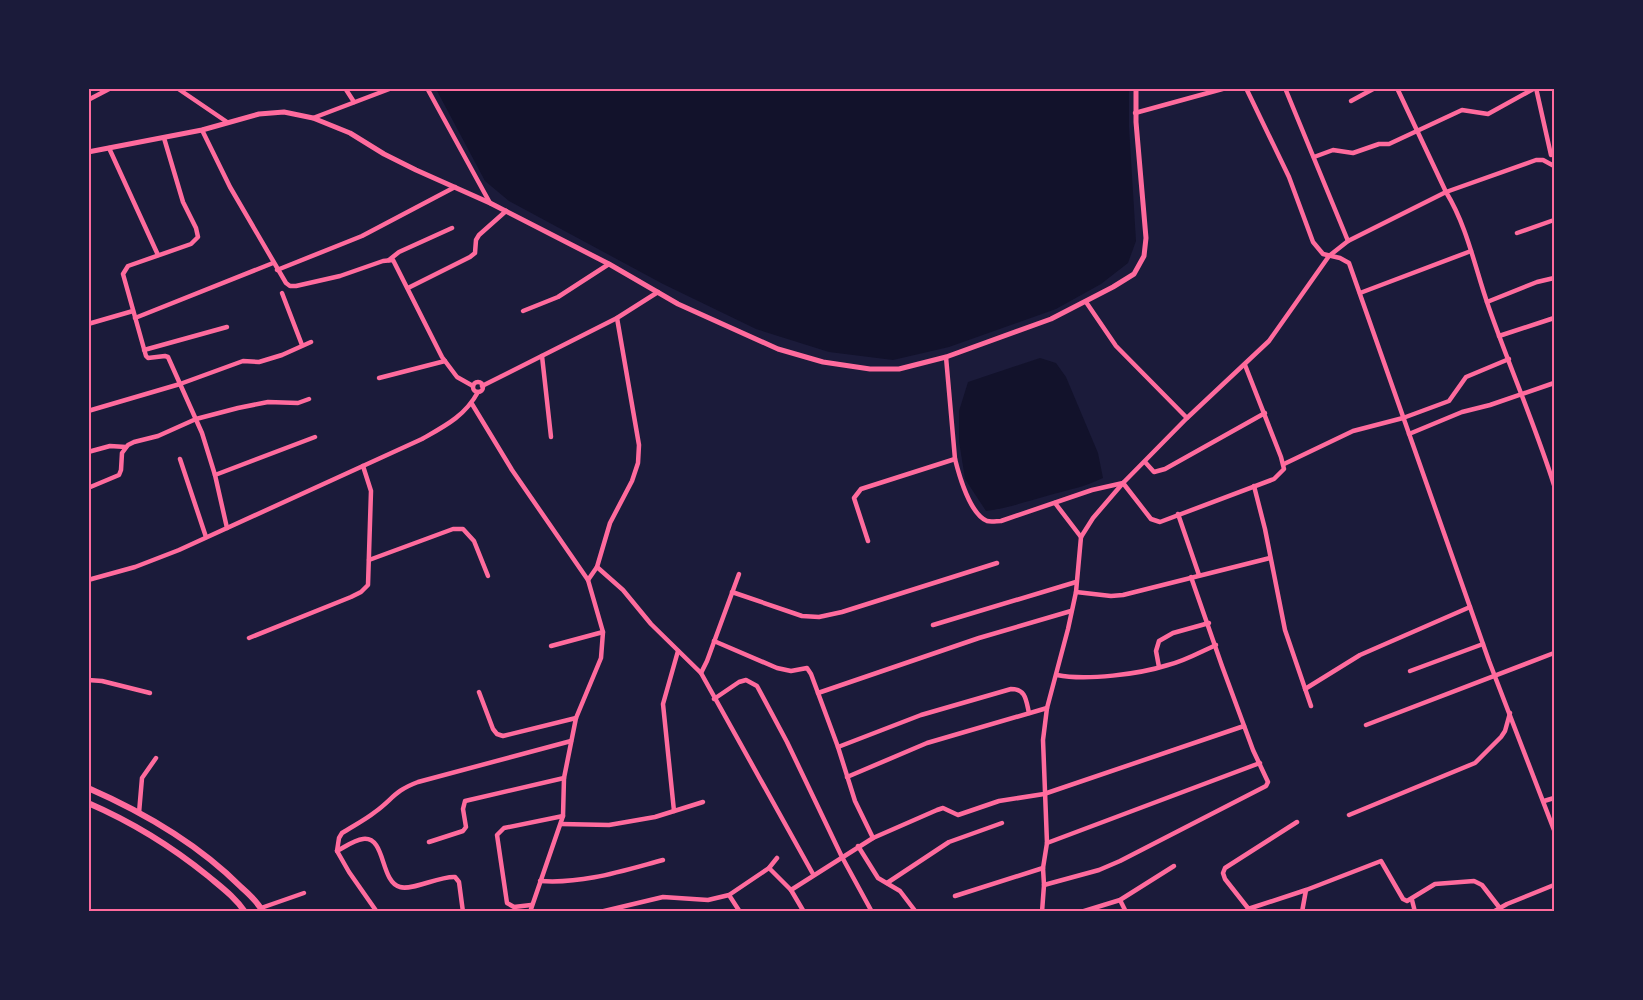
<svg xmlns="http://www.w3.org/2000/svg" width="1643" height="1000" viewBox="0 0 1643 1000" font-family="Signika,sans-serif">
<style>
.water{fill:#12122b}
.lines{fill:none;stroke-linecap:round;stroke-linejoin:round}
.minor{stroke:#ff6b9d;stroke-width:4.5}
.tertiary{stroke:#ff6b9d;stroke-width:5}
.secondary{stroke:#ff6b9d;stroke-width:6}
.neatline{fill:none;stroke:#ff6b9d;stroke-width:2}
</style>
<rect width="100%" height="100%" fill="#1b1b3a"/>
<g class="water">
<path d="M436 89H1129V127L1136 241 1128 263 1101 284 1056 309 949 347 893 360 829 352 756 329 663 284 509 201 485 181Z"/>
<path d="M1040 358 1056 363 1066 377 1098 453 1103 478C1082 488 1071 489 1050 495 1028 501 1008 508 986 511L965 479 959 441V411L968 382Z"/>
</g>
<g class="lines">
<g class="minor">
<path d="M177 88 227 122"/>
<path d="M345 88 354 102"/>
<path d="M427 88 490 203"/>
<path d="M1246 88 1289 177 1313 242 1323 254 1340 258 1349 263 1489 661 1554 830"/>
<path d="M1285 88 1348 241"/>
<path d="M1536 88 1551 155"/>
<path d="M88 100 111 88"/>
<path d="M1351 101 1375 88"/>
<path d="M1135 113 1226 88"/>
<path d="M313 118 392 88"/>
<path d="M202 130 230 187 286 283 290 286H296L340 276 383 261 393 260 442 357 457 377 473 386"/>
<path d="M164 138 183 202 196 228 198 237 191 244 128 266 123 274 146 356 148 358 165 356 168 357 202 433 215 475 227 528"/>
<path d="M109 148 158 255"/>
<path d="M1314 157 1333 150 1353 153 1379 144H1389L1462 110 1488 114 1535 88"/>
<path d="M1554 166 1543 160H1536L1446 192C1468 228 1475 269 1489 308 1510 368 1535 425 1554 485"/>
<path d="M1517 233 1554 220"/>
<path d="M389 260 399 252 452 228"/>
<path d="M277 270 362 236 455 187"/>
<path d="M408 288 470 257 475 253 476 240 479 235 506 211"/>
<path d="M282 293 302 345"/>
<path d="M1360 293 1471 251"/>
<path d="M1086 302 1116 346 1187 418"/>
<path d="M1487 302 1537 282 1554 278"/>
<path d="M523 311 558 297 609 264"/>
<path d="M135 318 273 263"/>
<path d="M88 324 133 311"/>
<path d="M1499 336 1554 318"/>
<path d="M144 350 227 327"/>
<path d="M542 356 551 437"/>
<path d="M946 357 955 459C959 475 970 514 987 521 991 522 997 521 1001 521L1092 490 1123 483 1187 418 1269 341 1329 256 1348 241 1446 192 1397 88"/>
<path d="M379 378 445 361"/>
<circle cx="478" cy="387" r="5"/>
<path d="M482 386 617 318 658 292"/>
<path d="M472 404 512 470 588 580"/>
<path d="M88 411 180 384 243 361 259 362 282 355 311 342"/>
<path d="M1409 434 1462 412 1490 405 1554 383"/>
<path d="M88 452 110 446 126 447"/>
<path d="M180 459 206 537"/>
<path d="M1145 462 1154 472 1165 469 1265 413"/>
<path d="M1284 464 1353 431 1403 418 1449 401 1466 377 1509 359"/>
<path d="M215 475 315 437"/>
<path d="M1254 486 1265 529 1285 630 1311 706"/>
<path d="M88 488 119 475 121 470 122 453 128 445 134 442 158 436 196 419 238 408 268 402 298 403 309 399"/>
<path d="M1055 503 1081 537"/>
<path d="M1178 514 1199 575"/>
<path d="M868 541 854 498 861 489 955 459"/>
<path d="M369 560 453 529H463L474 541 488 576"/>
<path d="M597 567 623 590 651 624 701 673 813 874"/>
<path d="M88 580 135 567 179 550 422 439C445 426 465 416 478 392"/>
<path d="M732 592 802 616 819 617 842 612 997 563"/>
<path d="M1076 592 1111 596 1123 595 1270 558"/>
<path d="M933 625 1076 582"/>
<path d="M249 638 351 597 361 592 368 585 371 491 363 466"/>
<path d="M714 641 777 668 791 671 807 668 811 674 838 747 855 801 873 838"/>
<path d="M551 646 603 632"/>
<path d="M1159 667 1156 651 1159 641 1173 633 1209 623"/>
<path d="M1410 671 1483 644"/>
<path d="M701 673 707 661 739 574"/>
<path d="M1057 675C1086 681 1140 674 1168 665 1185 661 1200 652 1216 645"/>
<path d="M88 680 102 681 150 693"/>
<path d="M1305 689 1360 655 1470 607"/>
<path d="M479 692 493 729 497 734 503 736 576 718"/>
<path d="M818 693 979 638 1071 611"/>
<path d="M714 699 739 682 746 680 757 686 787 742 842 857 872 912"/>
<path d="M1366 725 1554 653"/>
<path d="M838 747 921 715 1011 689C1026 689 1026 700 1029 713"/>
<path d="M847 777 927 743 1047 708"/>
<path d="M1544 801 1554 798"/>
<path d="M674 811 663 704 678 651"/>
<path d="M139 813 142 778 156 758"/>
<path d="M1349 815 1475 763 1501 737 1505 731 1510 713"/>
<path d="M561 824 609 825 655 817 703 802"/>
<path d="M429 842 463 831 466 827 463 809 465 801 564 778"/>
<path d="M1047 843 1260 763"/>
<path d="M858 846 878 878 900 891 916 912"/>
<path d="M337 851 339 838 342 833C353 826 365 820 375 812 393 799 394 791 418 782L571 741"/>
<path d="M769 868 791 890 804 912"/>
<path d="M540 881C583 884 622 871 663 860"/>
<path d="M887 883 949 842 1002 823"/>
<path d="M1044 885 1099 870 1120 861 1266 786 1268 782 1253 750 1222 666 1191 577"/>
<path d="M791 890 873 838 937 810 943 808 958 815 999 801 1044 794 1244 726"/>
<path d="M729 895 740 912"/>
<path d="M955 896 1043 868"/>
<path d="M1120 900 1126 912"/>
<path d="M1412 900 1415 912"/>
<path d="M531 905 514 907 507 903 497 835 504 828 563 816"/>
<path d="M261 908 304 893"/>
<path d="M1248 909 1306 890 1381 861 1403 899 1407 901 1435 884 1474 881 1482 885 1499 907"/>
<path d="M377 912 349 872 337 851C345 847 354 840 363 839 386 836 380 882 400 887 412 891 439 876 455 877L459 882 463 912"/>
<path d="M530 912 563 816 564 778 576 718 601 658 603 632 588 580 597 567 610 523 632 481 638 463 639 445 617 318"/>
<path d="M600 912 663 897 708 900 729 895 769 868 777 858"/>
<path d="M1042 912 1044 885 1043 868 1047 843 1043 740 1047 708 1068 629 1076 592 1081 537 1093 518 1123 483 1151 519 1160 522 1274 479 1284 469 1281 457 1245 365"/>
<path d="M1081 912 1120 900 1174 866"/>
<path d="M1251 912 1225 879 1223 873 1225 868 1297 822"/>
<path d="M1302 912 1306 890"/>
<path d="M1493 912 1507 904 1554 885"/>
</g>
<path class="tertiary" d="M88 152 202 130 259 114 284 112 313 118 350 133 384 154 416 170 490 203 609 264 678 304 778 349 823 362 870 369H899L946 357 1051 319 1113 287 1134 274 1144 256 1146 238 1136 122V88"/>
<g class="secondary">
<path d="M88 788C143 812 199 845 241 887 249 894 258 902 263 912"/>
<path d="M88 803C132 822 171 846 208 876 221 887 235 897 245 912"/>
</g>
</g>
<rect width="1643" height="1000" fill="none" stroke="#1b1b3a" stroke-width="180"/>
<rect x="90" y="90" width="1463" height="820" class="neatline"/>
</svg>
